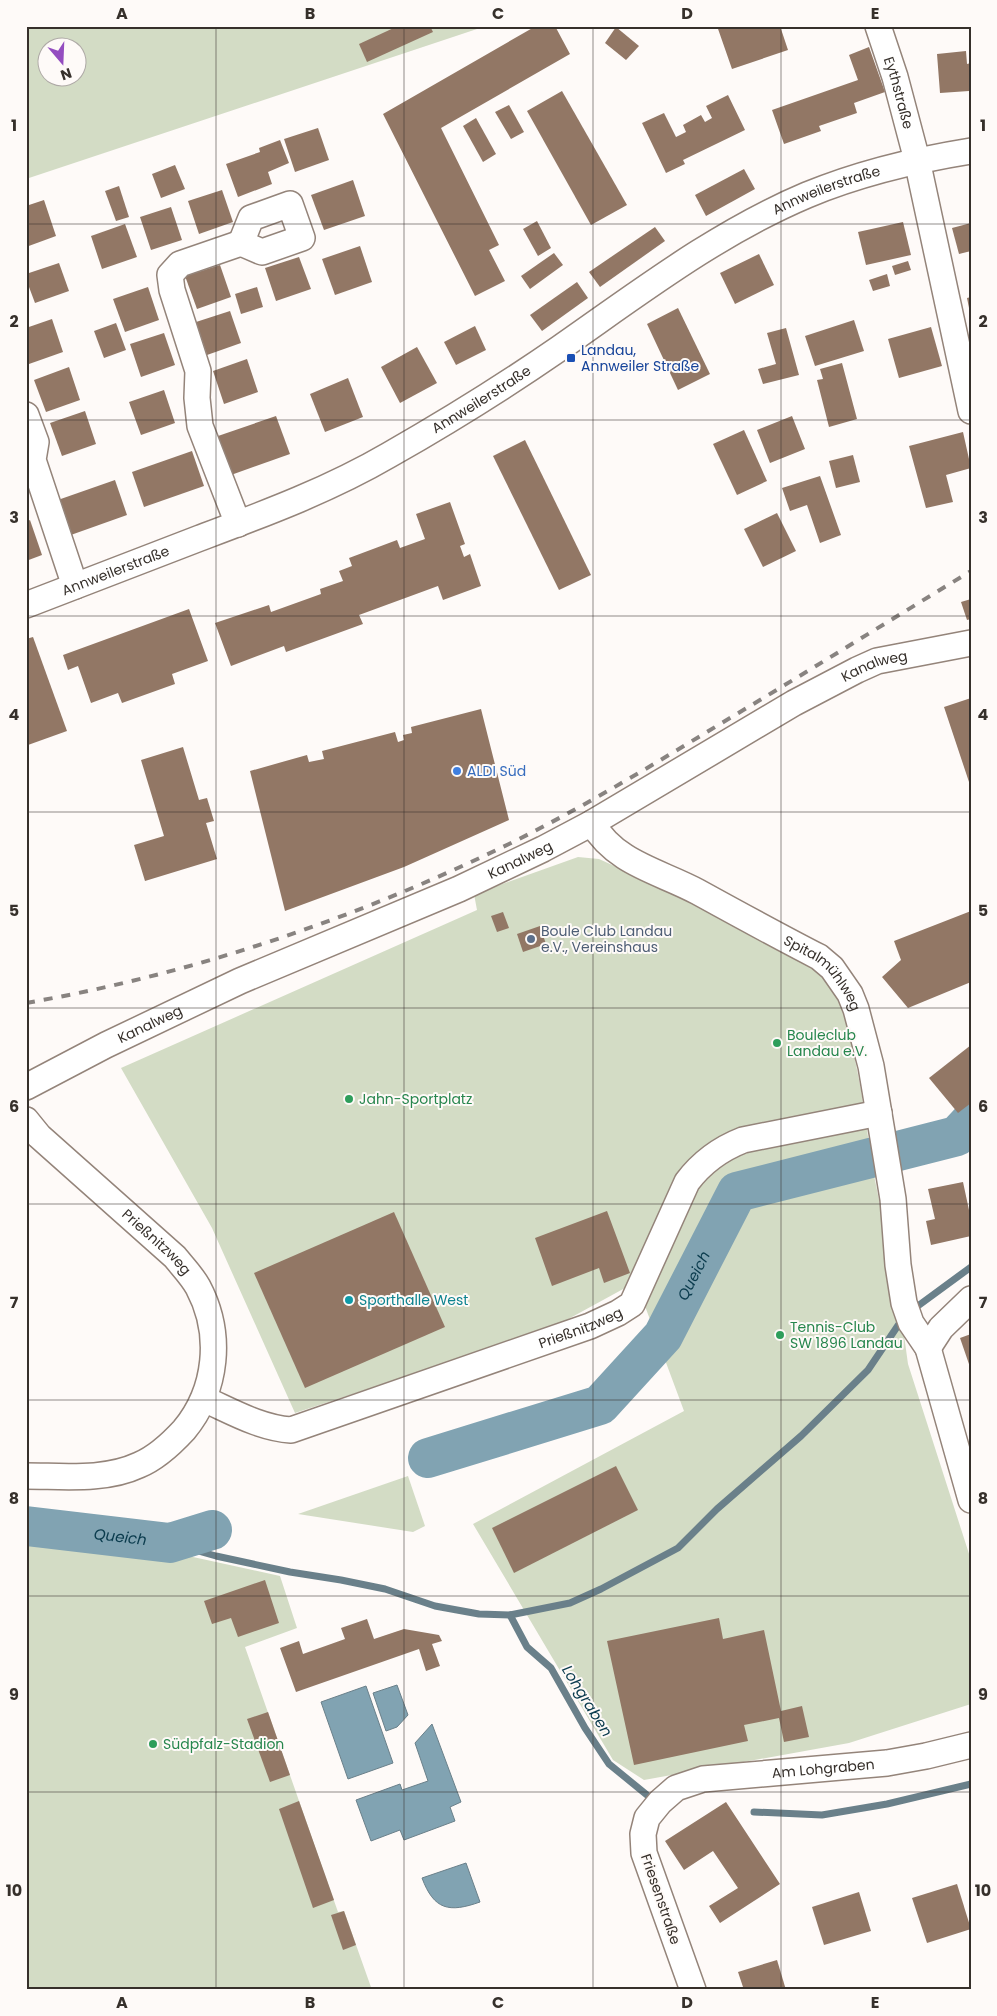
<svg xmlns="http://www.w3.org/2000/svg" width="997" height="2016" viewBox="0 0 997 2016" font-family="Poppins,sans-serif">
<style>
.green{fill:#d3dcc5;fill-rule:evenodd}
.water{fill:#81a3b2;stroke:#6a808a}
.lines{fill:none;stroke-linecap:round;stroke-linejoin:round}
.stream{stroke:#6a808a;stroke-width:7}
.river{stroke:#81a3b2;stroke-width:40}
.building{fill:#927765}
.minor-casing{stroke:#94847a;stroke-width:28}
.minor{stroke:#fff;stroke-width:25}
.rail{stroke:#888380;stroke-width:4;stroke-dasharray:9 9;stroke-linecap:butt}
.grid{fill:none;stroke:#36302b;stroke-width:1;stroke-opacity:0.55}
.transit-dot{fill:#1a4fb4;stroke:#fefaf8;stroke-width:2}
.shop-dot{fill:#3f7fe0;stroke:#fefaf8;stroke-width:2}
.service-dot{fill:#5c6f8a;stroke:#fefaf8;stroke-width:2}
.leisure-dot{fill:#2e9e5b;stroke:#fefaf8;stroke-width:2}
.culture-dot{fill:#0f9aa8;stroke:#fefaf8;stroke-width:2}
.labels{text-anchor:middle;stroke-width:4;stroke-linejoin:round;paint-order:stroke}
.street-label{font-size:14px;fill:#36302b;stroke:#fefaf8}
.transit-label{font-size:14px;fill:#164399;stroke:#fefaf8;text-anchor:start}
.shop-label{font-size:14px;fill:#366cbe;stroke:#fefaf8;text-anchor:start}
.service-label{font-size:14px;fill:#4e5e75;stroke:#fefaf8;text-anchor:start}
.leisure-label{font-size:14px;fill:#27864d;stroke:#fefaf8;text-anchor:start}
.culture-label{font-size:14px;fill:#0d838f;stroke:#fefaf8;text-anchor:start}
.water-label{font-size:15px;font-style:italic;fill:#0a3b4d;stroke:#fefaf8}
.neatline{fill:none;stroke:#36302b;stroke-width:2}
.grid-label{font-size:16px;text-anchor:middle;font-weight:bold;fill:#36302b}
</style>
<rect width="100%" height="100%" fill="#fefaf8"/>
<g class="green">
<path d="M26 26H486L26 179ZM48 48H78V78H48Z"/>
<path d="M578 857 599 859 768 936 829 971 845 1009 861 1090 873 1170 900 1306 908 1364 971 1560V1704L849 1743 644 1780 613 1760 473 1524 684 1411 636 1282 550 1329 295 1413 212 1228 121 1068 477 910 474 894Z"/>
<path d="M408 1476 425 1526 413 1532 298 1514Z"/>
<path d="M26 1533 161 1550 280 1576 297 1628 245 1647 338 1912 344 1911 372 1990H26Z"/>
</g>
<g class="water">
<path d="M397 1685 408 1715 397 1727 386 1731 373 1693Z"/>
<path d="M366 1686 393 1763 348 1779 321 1702Z"/>
<path d="M432 1724 461 1802 450 1807 455 1821 404 1840 400 1830 371 1841 356 1800 400 1784 402 1790 428 1781 415 1743Z"/>
<path d="M466 1863 480 1902C449 1913 434 1910 422 1878Z"/>
</g>
<g class="lines">
<g class="stream">
<path d="M911 1311 971 1267"/>
<path d="M170 1543 216 1556 290 1572 341 1580 385 1589 435 1606 479 1614 510 1615 570 1603 601 1589 678 1548 717 1509 801 1436 868 1370 903 1318"/>
<path d="M510 1615 527 1647 551 1668 585 1728 609 1764 647 1795"/>
<path d="M754 1812 822 1815 887 1804 971 1784"/>
</g>
<g class="river">
<path id="s1" d="M428 1458 600 1405 663 1336 737 1192 957 1136 971 1121"/>
<path id="s2" d="M26 1526 170 1543 212 1530"/>
</g>
</g>
<g class="building">
<path d="M398 26H430L433 32 367 62 359 44Z"/>
<path d="M536 26H555L570 54 441 128 499 245 489 250 505 281 475 296 383 114Z"/>
<path d="M717 26H745L746 29 756 26H780L788 50 732 69Z"/>
<path d="M616 27 639 46 626 60 605 43Z"/>
<path d="M869 47 885 92 854 103 857 113 819 126 821 131 784 144 772 110 858 80 849 55Z"/>
<path d="M966 51 967 64 971 63V99H969V91L940 93 937 54Z"/>
<path d="M562 91 627 205 591 225 527 111Z"/>
<path d="M728 95 745 130 683 160 685 164 666 173 642 123 664 113 676 137 686 132 683 125 701 115 705 122 712 118 706 106Z"/>
<path d="M509 105 524 132 511 139 495 112Z"/>
<path d="M476 118 496 154 483 162 463 126Z"/>
<path d="M318 128 329 160 295 172 284 139Z"/>
<path d="M280 140 289 163 268 172 272 184 238 197 226 164 260 152 259 148Z"/>
<path d="M175 165 185 189 161 198 152 174Z"/>
<path d="M744 169 755 189 706 216 695 195Z"/>
<path d="M353 180 365 216 324 230 311 195Z"/>
<path d="M119 186 129 217 116 221 105 191Z"/>
<path d="M222 190 233 222 199 234 188 201Z"/>
<path d="M44 200 56 236 26 247V206Z"/>
<path d="M171 207 182 240 151 250 140 217Z"/>
<path d="M537 221 551 248 538 256 523 229Z"/>
<path d="M903 222 911 255 866 265 858 232Z"/>
<path d="M971 223V251L959 254 952 228Z"/>
<path d="M125 224 137 257 102 269 91 236Z"/>
<path d="M655 227 665 241 600 287 589 272Z"/>
<path d="M360 246 372 282 335 295 322 259Z"/>
<path d="M554 253 563 265 530 289 521 276Z"/>
<path d="M759 254 774 285 735 304 720 273Z"/>
<path d="M299 257 311 289 276 301 265 268Z"/>
<path d="M908 261 911 270 895 275 892 266Z"/>
<path d="M59 263 69 291 35 303 26 279V274Z"/>
<path d="M220 265 231 297 197 309 185 276Z"/>
<path d="M887 274 890 286 873 291 869 280Z"/>
<path d="M577 282 588 298 542 331 530 315Z"/>
<path d="M148 287 159 320 125 332 113 299Z"/>
<path d="M257 287 263 307 241 314 235 294Z"/>
<path d="M971 297V313H970L967 298Z"/>
<path d="M678 308 710 374 678 390 647 324Z"/>
<path d="M230 311 241 343 207 355 196 322Z"/>
<path d="M52 319 63 352 29 364 26 356V328Z"/>
<path d="M854 320 864 351 815 366 805 336Z"/>
<path d="M116 323 126 350 104 358 94 331Z"/>
<path d="M475 326 486 350 456 365 444 342Z"/>
<path d="M931 327 942 366 899 378 888 339Z"/>
<path d="M786 328 799 375 763 384 758 369 776 364 767 333Z"/>
<path d="M164 333 175 365 141 377 130 344Z"/>
<path d="M417 347 437 383 400 403 381 367Z"/>
<path d="M247 359 258 392 224 404 213 371Z"/>
<path d="M842 363 857 419 829 427 817 380 823 379 820 369Z"/>
<path d="M69 367 80 400 46 412 34 380Z"/>
<path d="M348 378 363 417 325 432 310 394Z"/>
<path d="M164 390 175 423 141 435 129 402Z"/>
<path d="M85 411 96 444 62 456 50 423Z"/>
<path d="M276 416 290 454 231 475 218 436Z"/>
<path d="M792 416 805 449 770 463 757 430Z"/>
<path d="M744 430 767 481 737 495 713 444Z"/>
<path d="M963 432 971 468 946 475 953 502 926 508 909 446Z"/>
<path d="M525 440 591 575 559 590 493 456Z"/>
<path d="M192 451 204 486 144 507 132 472Z"/>
<path d="M853 455 860 482 836 488 829 461Z"/>
<path d="M820 476 841 535 820 543 807 505 790 511 782 488Z"/>
<path d="M115 480 127 515 68 536 55 501Z"/>
<path d="M450 502 465 544 460 546 464 557 470 554 481 586 443 600 438 586 359 615 363 624 286 652 284 646 231 666 215 623 269 605 271 612 321 594 320 589 343 581 339 571 352 566 349 558 397 540 400 548 425 539 416 514Z"/>
<path d="M777 513 796 551 763 567 744 529Z"/>
<path d="M30 520 42 555 26 561V522Z"/>
<path d="M971 599V619L967 620 961 602Z"/>
<path d="M189 609 208 661 172 674 175 684 122 703 118 693 91 703 78 666 68 670 63 655Z"/>
<path d="M33 637 67 731 28 745 26 740V639Z"/>
<path d="M971 698V785H970L944 707Z"/>
<path d="M481 709 509 820 404 867 285 911 250 771 307 755 309 762 324 759 322 751 395 732 398 742 404 740 403 735 412 733 411 727Z"/>
<path d="M183 747 199 800 207 798 214 821 206 823 217 859 145 881 134 845 164 836 141 760Z"/>
<path d="M971 911V982L908 1008 882 977 901 960 894 941Z"/>
<path d="M503 912 509 928 497 932 491 916Z"/>
<path d="M540 926 546 944 523 952 517 934Z"/>
<path d="M971 1045V1103L958 1113 929 1078Z"/>
<path d="M963 1182 969 1210 971 1209V1236L931 1245 926 1221 935 1219 928 1189Z"/>
<path d="M607 1211 630 1273 604 1283 599 1268 552 1286 535 1238Z"/>
<path d="M394 1212 445 1327 305 1388 254 1273Z"/>
<path d="M971 1334V1367H970L960 1338Z"/>
<path d="M616 1466 638 1510 514 1573 492 1528Z"/>
<path d="M265 1580 279 1623 238 1637 231 1618 212 1624 204 1601Z"/>
<path d="M719 1618 723 1639 764 1630 781 1711 802 1706 809 1737 784 1742 779 1718 744 1725 748 1741 634 1765 607 1641Z"/>
<path d="M367 1619 374 1639 404 1629 439 1635 442 1641 432 1644 440 1666 426 1671 419 1649 296 1692 280 1648 299 1641 303 1654 345 1639 341 1628Z"/>
<path d="M268 1712 290 1775 270 1782 247 1719Z"/>
<path d="M299 1801 334 1900 313 1908 279 1809Z"/>
<path d="M726 1802 780 1884 720 1923 709 1906 738 1888 713 1851 684 1870 665 1841Z"/>
<path d="M957 1884 971 1929 927 1943 912 1898Z"/>
<path d="M859 1892 871 1931 824 1945 812 1907Z"/>
<path d="M344 1911 356 1945 343 1950 331 1915Z"/>
<path d="M777 1960 786 1990H744L738 1972Z"/>
</g>
<g class="lines">
<g class="minor-casing">
<g id="minor">
<path id="s3" d="M878 26 895 77 917 160 971 411"/>
<path d="M290 204 302 238 262 252 241 243 251 218Z"/>
<path d="M26 415 36 442 33 460 75 586"/>
<path d="M238 524 200 426 197 398 198 371 172 290 170 275 180 264 241 243"/>
<path id="s4" d="M26 605C84 583 142 560 200 538 264 514 329 490 389 455 447 422 505 386 560 348 639 293 717 233 807 195 860 173 915 160 971 151"/>
<path id="s5" d="M592 823C616 864 659 871 698 892 738 914 778 936 819 957L832 968 850 994 856 1009 871 1066 882 1132 893 1199 898 1265 904 1303 911 1323 928 1348 971 1500"/>
<path id="s6" d="M26 1087 106 1045 240 981 459 889 543 849 592 823 794 703 857 670 877 661 971 643"/>
<path id="s7" d="M26 1120 39 1136 175 1257C183 1267 192 1276 198 1287 223 1334 217 1390 184 1430 172 1443 156 1458 139 1465 105 1481 63 1476 26 1476"/>
<path d="M928 1348 941 1328 971 1299"/>
<path id="s8" d="M204 1399C231 1411 260 1428 291 1430L590 1326 618 1313 632 1304 687 1182C702 1162 720 1149 743 1140L879 1113"/>
<path id="s9" d="M693 1990 644 1853 643 1834 647 1818 660 1802 676 1788 703 1779 887 1763 926 1756 971 1745"/>
</g>
</g>
<use href="#minor" class="minor"/>
<path class="rail" d="M26 1003C193 974 357 918 509 844 582 808 651 766 720 724 804 674 887 622 971 571"/>
</g>
<path class="grid" d="M216 26V1990M404 26V1990M593 26V1990M781 26V1990M26 224H971M26 420H971M26 616H971M26 812H971M26 1008H971M26 1204H971M26 1400H971M26 1596H971M26 1792H971"/>
<rect class="transit-dot" x="566" y="353" width="10" height="10" rx="2.5"/>
<circle class="shop-dot" cx="457" cy="771" r="5"/>
<circle class="service-dot" cx="531" cy="939" r="5"/>
<g class="leisure-dot">
<circle cx="777" cy="1043" r="5"/>
<circle cx="349" cy="1099" r="5"/>
<circle cx="780" cy="1335" r="5"/>
<circle cx="153" cy="1744" r="5"/>
</g>
<circle class="culture-dot" cx="349" cy="1300" r="5"/>
<g class="labels">
<g class="street-label">
<text dy="5" stroke="none"><textPath href="#s3" startOffset="70">Eythstraße</textPath></text>
<text dy="5" stroke="none"><textPath href="#s4" startOffset="906">Annweilerstraße</textPath></text>
<text dy="5" stroke="none"><textPath href="#s4" startOffset="501">Annweilerstraße</textPath></text>
<text dy="5" stroke="none"><textPath href="#s4" startOffset="96">Annweilerstraße</textPath></text>
<text dy="5" stroke="none"><textPath href="#s6" startOffset="949">Kanalweg</textPath></text>
<text dy="5" stroke="none"><textPath href="#s6" startOffset="544">Kanalweg</textPath></text>
<text dy="5" stroke="none"><textPath href="#s5" startOffset="280">Spitalmühlweg</textPath></text>
<text dy="5" stroke="none"><textPath href="#s6" startOffset="139">Kanalweg</textPath></text>
<text dy="5" stroke="none"><textPath href="#s7" startOffset="179">Prießnitzweg</textPath></text>
<text dy="5" stroke="none"><textPath href="#s8" startOffset="400">Prießnitzweg</textPath></text>
<text dy="5" stroke="none"><textPath href="#s9" startOffset="372">Am Lohgraben</textPath></text>
<text transform="translate(661 1899) rotate(71)" y="5">Friesenstraße</text>
</g>
<g class="transit-label">
<text x="581" y="355">Landau,<tspan x="581" dy="16">Annweiler Straße</tspan></text>
</g>
<g class="shop-label">
<text x="467" y="776">ALDI Süd</text>
</g>
<g class="service-label">
<text x="541" y="936">Boule Club Landau<tspan x="541" dy="16">e.V., Vereinshaus</tspan></text>
</g>
<g class="leisure-label">
<text x="787" y="1040">Bouleclub<tspan x="787" dy="16">Landau e.V.</tspan></text>
<text x="359" y="1104">Jahn-Sportplatz</text>
<text x="790" y="1332">Tennis-Club<tspan x="790" dy="16">SW 1896 Landau</tspan></text>
<text x="163" y="1749">Südpfalz-Stadion</text>
</g>
<g class="culture-label">
<text x="359" y="1305">Sporthalle West</text>
</g>
<g class="water-label">
<text dy="5" stroke="none"><textPath href="#s1" startOffset="341">Queich</textPath></text>
<text dy="5" stroke="none"><textPath href="#s2" startOffset="95">Queich</textPath></text>
<text transform="translate(587 1701) rotate(58)" y="5">Lohgraben</text>
</g>
</g>
<rect width="997" height="2016" fill="none" stroke="#fefaf8" stroke-width="55"/>
<g transform="translate(62 62) rotate(161)"><circle r="24" fill="#fefaf8" stroke="#aea9a6"/>
<path d="M0-4L9 19L0 12L-9 19Z" fill="#944dc0"/>
<text y="-8" font-size="14" font-weight="bold" text-anchor="middle" fill="#36302b">N</text>
</g>
<rect x="28" y="28" width="942" height="1960" class="neatline"/>
<g class="grid-label">
<text x="122" y="19">A</text>
<text x="310" y="19">B</text>
<text x="498" y="19">C</text>
<text x="687" y="19">D</text>
<text x="875" y="19">E</text>
<text x="14" y="131">1</text>
<text x="983" y="131">1</text>
<text x="14" y="327">2</text>
<text x="983" y="327">2</text>
<text x="14" y="523">3</text>
<text x="983" y="523">3</text>
<text x="14" y="720">4</text>
<text x="983" y="720">4</text>
<text x="14" y="916">5</text>
<text x="983" y="916">5</text>
<text x="14" y="1112">6</text>
<text x="983" y="1112">6</text>
<text x="14" y="1308">7</text>
<text x="983" y="1308">7</text>
<text x="14" y="1504">8</text>
<text x="983" y="1504">8</text>
<text x="14" y="1700">9</text>
<text x="983" y="1700">9</text>
<text x="14" y="1896">10</text>
<text x="983" y="1896">10</text>
<text x="122" y="2008">A</text>
<text x="310" y="2008">B</text>
<text x="498" y="2008">C</text>
<text x="687" y="2008">D</text>
<text x="875" y="2008">E</text>
</g>
</svg>
